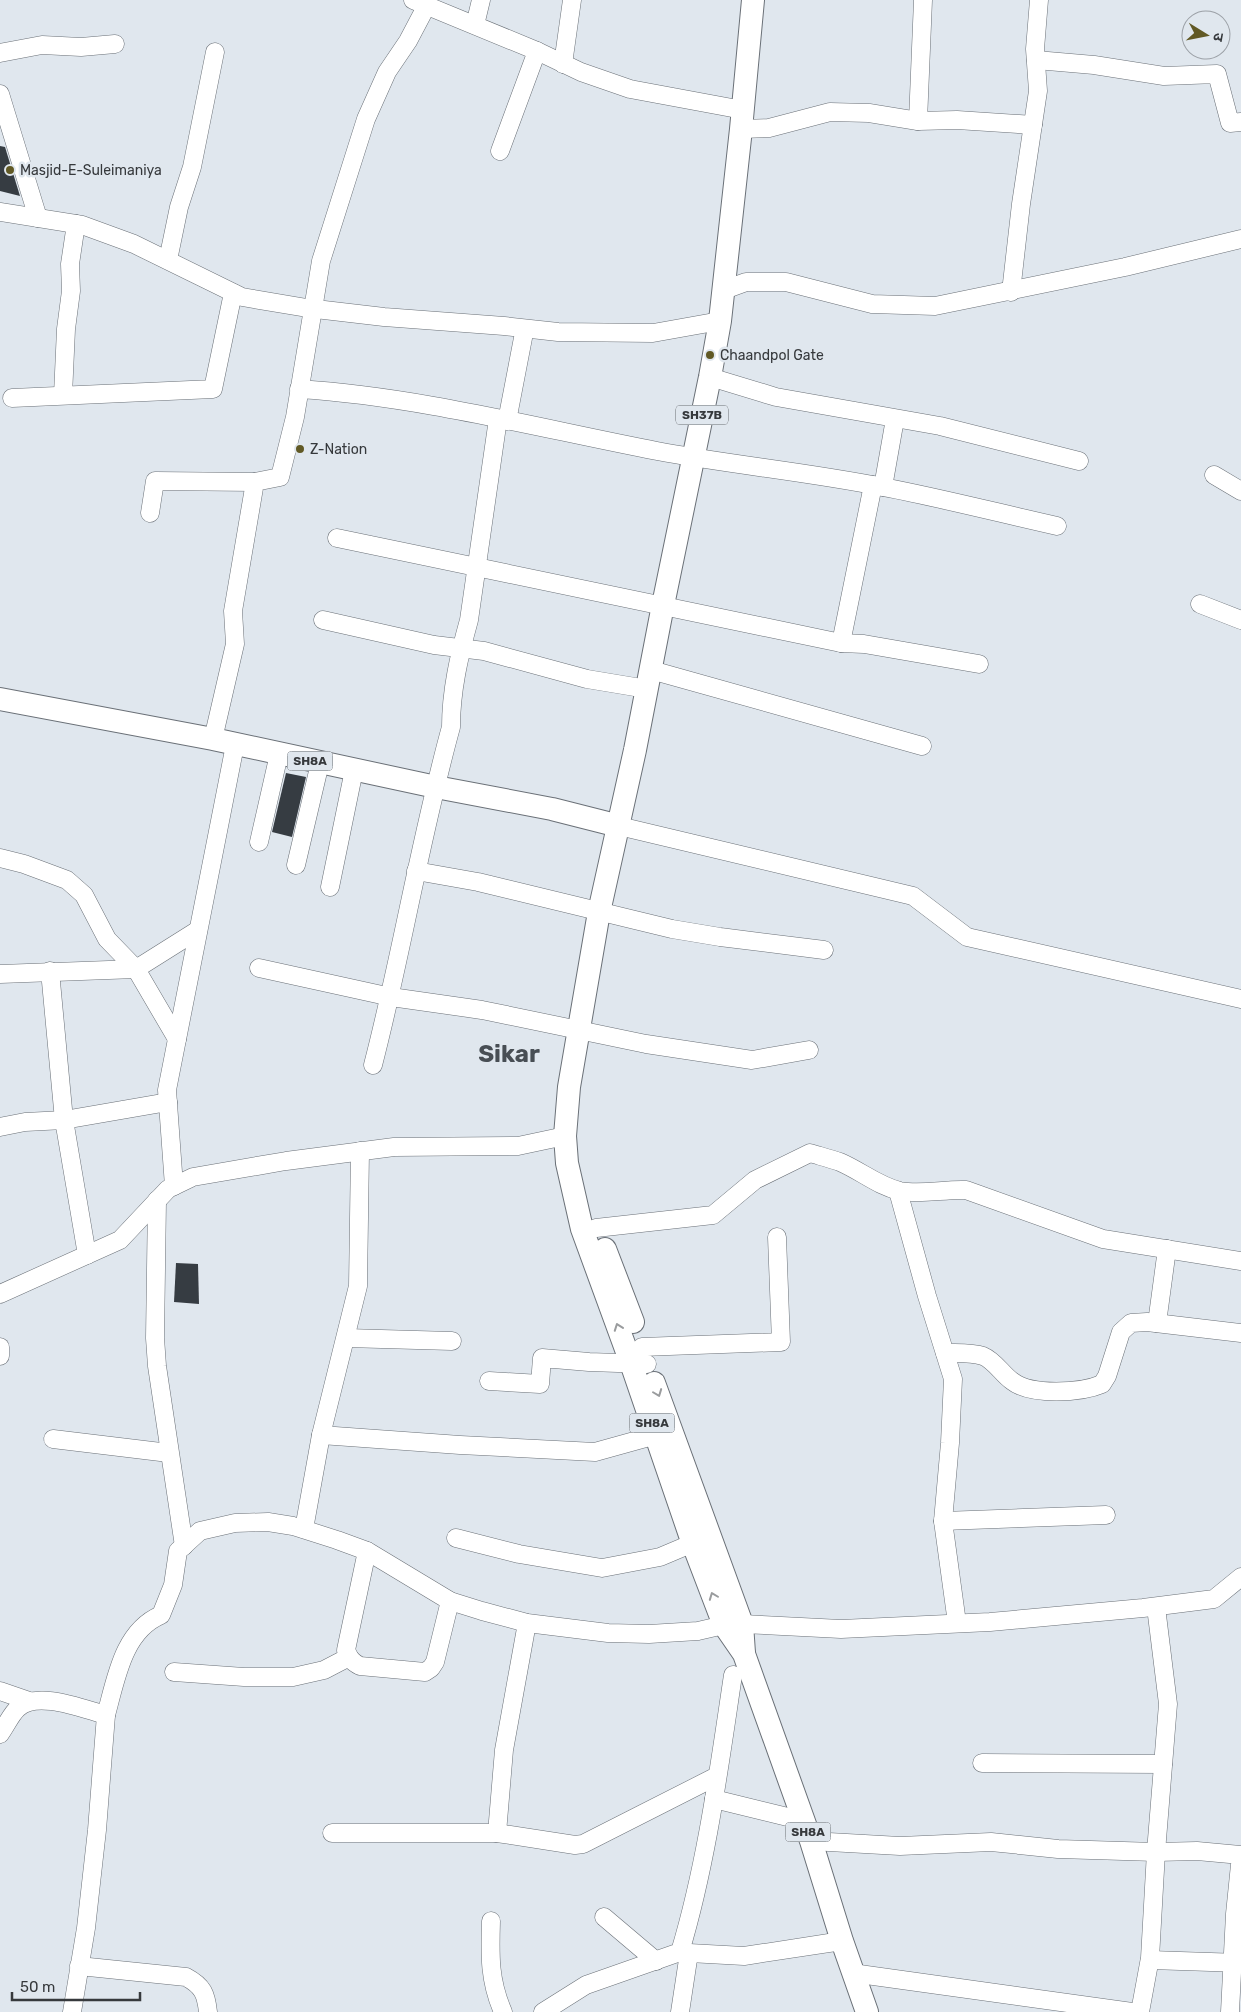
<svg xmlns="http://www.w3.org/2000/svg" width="1241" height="2012" viewBox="0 0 1241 2012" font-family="Rubik,'Noto Sans Devanagari',sans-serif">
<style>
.building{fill:#363c42}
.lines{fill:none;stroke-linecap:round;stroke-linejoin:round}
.minor-casing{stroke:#6a7077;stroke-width:19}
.major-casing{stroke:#6a7077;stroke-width:24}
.minor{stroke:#fff;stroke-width:18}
.major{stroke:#fff;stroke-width:22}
.oneway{stroke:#9a9c9e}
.poi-dot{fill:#615925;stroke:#e0e7ee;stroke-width:2}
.labels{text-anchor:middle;stroke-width:5;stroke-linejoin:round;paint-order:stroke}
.shield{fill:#e0e7ee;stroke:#696d71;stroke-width:1}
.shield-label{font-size:12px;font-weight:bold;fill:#36393c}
.poi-label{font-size:14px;fill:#36393c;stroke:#e0e7ee;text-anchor:start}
.town-label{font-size:24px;font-weight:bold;fill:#484e54;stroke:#e0e7ee}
</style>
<rect width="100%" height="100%" fill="#e0e7ee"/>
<g class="building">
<path d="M0 146 5 147 20 196 0 191Z"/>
<path d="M286 773 306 777 292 837 272 832Z"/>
<path d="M176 1263 198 1264 199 1304 174 1302Z"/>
</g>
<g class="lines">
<g class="minor-casing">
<g id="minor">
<path d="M413 0 537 51 581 72 630 89 743 110"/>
<path d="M475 25 481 0"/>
<path d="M0 53 42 45 81 47 115 44"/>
<path d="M1036 60 1094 65 1164 76 1217 74 1230 123 1241 122"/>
<path d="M563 64 572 0"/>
<path d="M0 94 38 218"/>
<path d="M918 121 923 0"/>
<path d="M741 129 769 128 830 112 869 113 918 121 957 120 1033 125"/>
<path d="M500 151 537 51"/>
<path d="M0 212 82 225 134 244 242 297 307 308 384 317 504 326 558 332 653 333 720 321"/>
<path d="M168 260 179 207 192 167 215 52"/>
<path d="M724 290 746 282H786L872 304 935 306 1125 267 1241 239"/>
<path d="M1011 292 1021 204 1038 91 1035 49 1039 0"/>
<path d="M710 377 776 397 940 426 1079 461"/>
<path d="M299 389C421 397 538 428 657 451 732 465 808 472 883 487 941 498 999 513 1057 526"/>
<path d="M63 395 66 329 71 291 70 264 76 224"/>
<path d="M12 398 213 389 233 293"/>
<path d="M507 421 523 338"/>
<path d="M1214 475 1241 491"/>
<path d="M883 487 895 419"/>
<path d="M150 513 155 481 255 482"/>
<path d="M337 538 841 643 864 644 979 664"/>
<path d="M1200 604 1241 620"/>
<path d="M323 620 434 645 484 651 587 679 647 689"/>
<path d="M841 643 873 485"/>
<path d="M651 670 922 746"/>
<path d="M213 739 235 644 233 611 255 482 280 477 295 417 321 261 366 119 387 72 408 41 427 5"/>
<path d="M619 826 913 896 967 937 1241 999"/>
<path d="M259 842 279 754"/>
<path d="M0 858 24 864 67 880 84 895 107 939 136 969 177 1039"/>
<path d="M296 865 320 763"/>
<path d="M416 871 478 882 672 929 720 937 824 950"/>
<path d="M330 887 354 770"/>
<path d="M259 968 391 997 482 1010 646 1044 752 1060 809 1050"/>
<path d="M50 971 64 1120 87 1255"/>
<path d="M0 974 136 969 198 930"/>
<path d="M373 1065C402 953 420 839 451 727 451 691 459 656 469 620L498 419"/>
<path d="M0 1127 25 1122 64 1120 168 1102"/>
<path d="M174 1186 167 1090 235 745"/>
<path d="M898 1191 927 1296 953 1379 950 1443 943 1521 957 1623"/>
<path d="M157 1200 155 1338 157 1366 184 1546"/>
<path d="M596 1228 713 1215 755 1180 810 1153C820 1156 831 1159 840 1162 861 1171 878 1186 900 1191 922 1195 944 1189 966 1190L1103 1239 1241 1261"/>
<path d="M0 1294 120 1240 168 1189 193 1177 286 1161 394 1147 518 1146 565 1136"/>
<path d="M1157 1323 1167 1249"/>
<path d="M346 1338 452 1341"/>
<path d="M0 1347V1356"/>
<path d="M642 1347 781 1342 777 1237"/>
<path d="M945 1353C957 1353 972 1352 983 1356 995 1361 1002 1374 1012 1381 1031 1396 1081 1393 1102 1384L1107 1376 1121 1332 1131 1323 1147 1322 1241 1333"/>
<path d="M489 1381 540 1384 542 1358 589 1362 647 1364"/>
<path d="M321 1435 460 1445 595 1452 667 1432"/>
<path d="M53 1439 169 1453"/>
<path d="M943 1521 1106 1515"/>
<path d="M304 1529 321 1435 358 1286 360 1151"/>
<path d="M456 1538 519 1554 602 1568 660 1557 705 1538"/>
<path d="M367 1551 346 1650C349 1658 352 1662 360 1666L425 1672 431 1668 435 1662 450 1601"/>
<path d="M174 1672 244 1677H293L324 1670 349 1657"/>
<path d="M0 1691 29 1701"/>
<path d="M0 1734C6 1726 11 1714 18 1708 37 1690 83 1709 106 1715 116 1679 123 1631 161 1615L173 1585 178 1551 200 1531 235 1523 268 1522 293 1526 337 1540 367 1551 450 1601 482 1611 527 1623 608 1633 649 1634 698 1631 724 1625 742 1624 841 1629 990 1622 1143 1608 1214 1599 1241 1577"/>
<path d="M982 1763 1163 1764"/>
<path d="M714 1799 804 1821"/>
<path d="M332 1833H497L575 1845 583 1844 717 1776"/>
<path d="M497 1833 504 1750 527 1623"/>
<path d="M811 1841 900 1846 991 1842 1058 1849 1156 1852 1197 1851 1241 1855 1235 1914 1230 2012"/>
<path d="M604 1917 656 1961"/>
<path d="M491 1921C490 1955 489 1980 503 2012"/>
<path d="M680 1952 689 1953 680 2012"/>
<path d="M689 1953 744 1956 842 1941"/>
<path d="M1150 1960 1241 1963"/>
<path d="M79 1966 186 1977C203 1986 206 1994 208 2012"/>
<path d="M852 1973 1132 2012"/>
<path d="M72 2012 86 1928 97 1830 106 1715"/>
<path d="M543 2012 586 1985 680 1952C707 1862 719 1768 733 1675"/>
<path d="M1140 2012 1150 1958 1156 1852 1168 1704 1156 1607"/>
</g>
</g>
<g class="major-casing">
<g id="major">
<path d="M753 0 741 129 720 321 710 377 663 605 635 750 599 912 569 1087 565 1136 567 1163 582 1229 631 1363 693 1544 724 1625 744 1654 811 1841 842 1941 867 2012"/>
<path d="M0 699 213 739 436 787 552 809 619 826"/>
<path d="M605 1249 633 1322"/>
<path d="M654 1383 742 1624 744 1653"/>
</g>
</g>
<use href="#minor" class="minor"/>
<use href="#major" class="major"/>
</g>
<defs><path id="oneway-chevron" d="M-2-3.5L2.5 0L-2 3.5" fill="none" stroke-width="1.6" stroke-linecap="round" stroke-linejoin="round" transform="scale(1.25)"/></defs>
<g class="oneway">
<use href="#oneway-chevron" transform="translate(618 1327) rotate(-110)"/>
<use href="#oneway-chevron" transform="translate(658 1393) rotate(69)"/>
<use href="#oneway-chevron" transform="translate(713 1596) rotate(-111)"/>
</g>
<g class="poi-dot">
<circle cx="10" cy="170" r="5"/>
<circle cx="710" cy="355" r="5"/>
<circle cx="300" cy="449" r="5"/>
</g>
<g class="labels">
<g class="shield">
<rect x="676" y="405.5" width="52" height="19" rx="4"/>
<rect x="287.5" y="751.5" width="45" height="19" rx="4"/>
<rect x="629.5" y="1413.5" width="45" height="19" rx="4"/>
<rect x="785.5" y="1822.5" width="45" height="19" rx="4"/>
</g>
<g class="shield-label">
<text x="702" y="419">SH37B</text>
<text x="310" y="765">SH8A</text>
<text x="652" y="1427">SH8A</text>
<text x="808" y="1836">SH8A</text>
</g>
<g class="poi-label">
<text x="20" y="175">Masjid-E-Suleimaniya</text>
<text x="720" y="360">Chaandpol Gate</text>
<text x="310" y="454">Z-Nation</text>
</g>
<g class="town-label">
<text x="509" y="1062">Sikar</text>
</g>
</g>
<g transform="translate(1206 35) rotate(100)"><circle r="24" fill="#e0e7ee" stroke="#9ca1a7"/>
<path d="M0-4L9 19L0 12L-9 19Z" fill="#615925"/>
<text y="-8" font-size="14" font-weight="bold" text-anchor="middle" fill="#36393c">उ</text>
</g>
<path d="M12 1992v8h128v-8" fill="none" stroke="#36393c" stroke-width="2.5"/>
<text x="20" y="1992" font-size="15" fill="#36393c" stroke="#e0e7ee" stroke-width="4" paint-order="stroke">50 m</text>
</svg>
